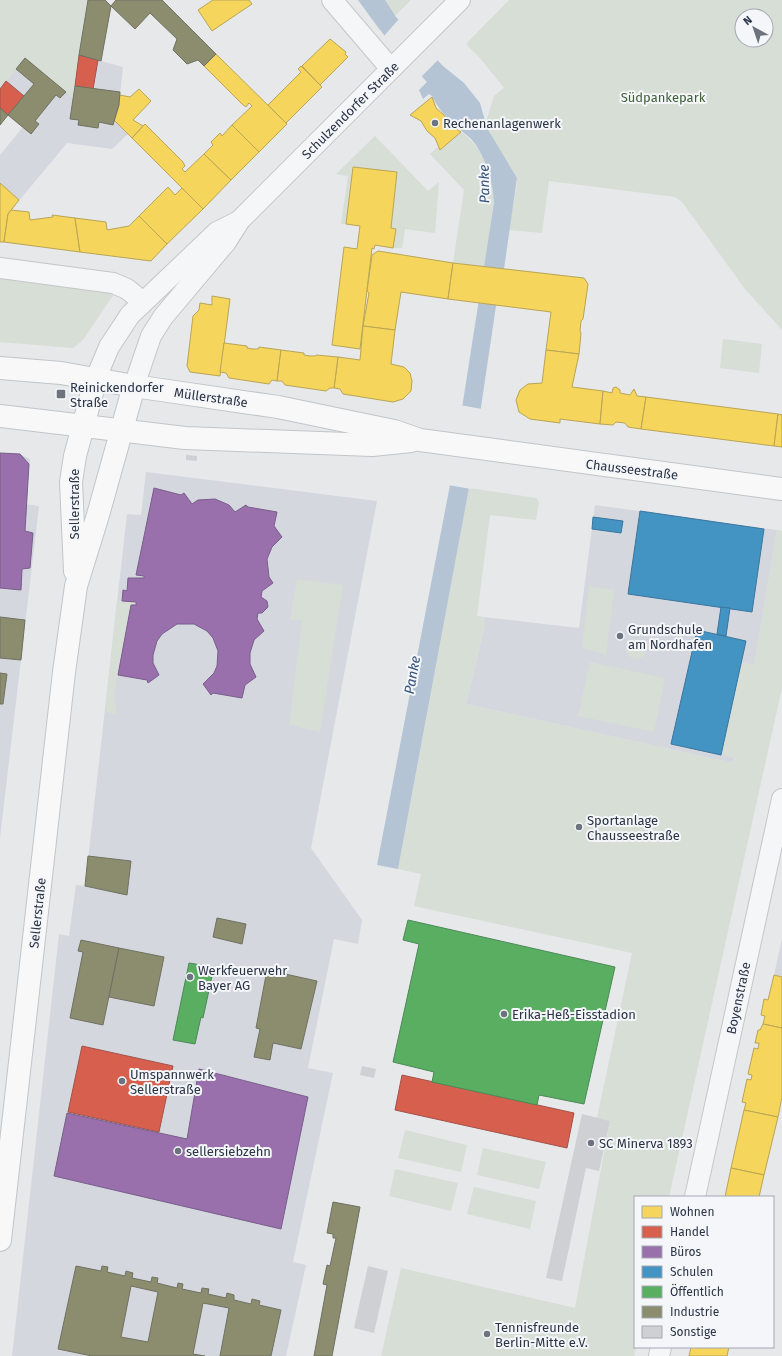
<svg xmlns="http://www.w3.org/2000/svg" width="782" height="1356" viewBox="0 0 782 1356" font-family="'Fira Sans',sans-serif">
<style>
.built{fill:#d4d7dd}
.green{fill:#d6ded6;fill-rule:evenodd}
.water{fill:#b4c4d5}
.pier{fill:#e6e8ea}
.homes{fill:#f6d55c;stroke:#b9a555}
.shops{fill:#d6604d;stroke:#a3534b}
.offices{fill:#9970ab;stroke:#785e8c}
.schools{fill:#4393c3;stroke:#3c769d}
.public{fill:#5aae61;stroke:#4c8959}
.industry{fill:#8c8c6e;stroke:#6f7262;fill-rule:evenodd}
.building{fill:#ced0d3}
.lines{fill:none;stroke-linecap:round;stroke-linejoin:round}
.minor-casing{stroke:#c4c6c8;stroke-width:22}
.major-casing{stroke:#c2c5c8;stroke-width:24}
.minor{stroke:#f5f6f7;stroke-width:20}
.major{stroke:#f8f8f8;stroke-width:22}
.poi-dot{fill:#6c737f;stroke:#f4f6f9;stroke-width:1.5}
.labels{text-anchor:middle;stroke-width:4;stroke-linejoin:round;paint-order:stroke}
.park-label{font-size:13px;fill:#3f6138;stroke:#f4f6f9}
.street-label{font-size:13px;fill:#2b3445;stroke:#f4f6f9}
.poi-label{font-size:13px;fill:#2b3445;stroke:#f4f6f9;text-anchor:start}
.water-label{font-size:14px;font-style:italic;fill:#34527a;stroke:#f4f6f9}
</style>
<rect width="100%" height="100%" fill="#e6e8ea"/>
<g class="built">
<path d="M79 55 123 67 119 105 114 120 128 134 112 149 67 143 8 214 4 242H0V155L23 127 0 108V89L25 58 73 97Z"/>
<path d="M0 453 20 454 30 459 26 504 39 506 0 838Z"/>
<path d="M146 472 377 501 311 848 362 920 358 944 334 939 308 1068 333 1073 293 1262 306 1265 286 1356H12L59 934 69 936 76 885 85 886 127 514 141 515Z"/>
<path d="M595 505 777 530 744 726 733 763 466 704 485 625 483 617 579 628Z"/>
<path d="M782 939V977L774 975Z"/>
</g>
<g class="green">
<path d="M0 0H88L73 98 25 58 0 89Z"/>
<path d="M358 0H411L380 31Z"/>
<path d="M509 0H782V330L745 289 682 202 675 197 549 181 542 233 509 230 517 184V178L485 125 494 96 504 88 480 58 466 44ZM742 16H766V40H742Z"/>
<path d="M461 132C479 144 493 172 494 193 495 217 488 243 484 267L453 263 464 190 430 154 439 146 441 150Z"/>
<path d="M375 136 428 191 439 182 435 233 405 229 402 248H393L396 229 391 228 397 172 353 167 346 224H341L348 176 336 174Z"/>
<path d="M0 276 114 292V294L83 340 73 348 0 342Z"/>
<path d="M723 339 762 344 759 373 720 368Z"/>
<path d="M469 488 536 498 539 502 536 520 490 515 477 616 483 617 485 625 466 704 733 763 735 758 721 755 742 662 754 665 777 530 782 531V688L669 1197H635L636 1347 634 1356H381L401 1268 575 1308 610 1121 597 1118 632 953 414 906 421 874 398 869Z"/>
<path d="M297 579 343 585 320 732 289 725 302 621 290 619Z"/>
<path d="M589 586 614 590 606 655 582 648Z"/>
<path d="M117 601 136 602V605H131L114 695 117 714 105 712Z"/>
<circle cx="636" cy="649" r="10"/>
<path d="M590 662 665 678 654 732 578 716Z"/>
<path d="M405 1130 467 1145 461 1172 398 1158Z"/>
<path d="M483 1148 546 1162 539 1189 477 1175Z"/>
<path d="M395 1169 458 1183 451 1211 389 1196Z"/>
<path d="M474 1187 536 1201 530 1229 467 1214Z"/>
</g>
<path class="water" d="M358 0H385L396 17 443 66 464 83 480 103 487 128 517 178 504 269 496 306 469 488 398 869 377 865 450 485 494 203C494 183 484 151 469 137 454 125 440 113 432 96L429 94 423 99 419 90 427 82 384 35Z"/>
<g class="pier">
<path d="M400 18 439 59 420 78 383 37Z"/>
<path d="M460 405 482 409 471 489 448 485Z"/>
</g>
<g class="homes">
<path d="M213 0H249L252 4 212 31 198 10Z"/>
<path d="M330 39 346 52 345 54 348 57 320 85 302 66Z"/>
<path d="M216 54 287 124 259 152 232 125 252 106 249 103 246 107 242 104 204 66Z"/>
<path d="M301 66 322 87 286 123 268 105 301 72 298 69Z"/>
<path d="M139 89 151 101 133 120 143 126 132 138 114 120 120 95 130 97Z"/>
<path d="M432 97 436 108 444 115 450 125 461 132 440 150 435 138 427 131 421 121 410 115Z"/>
<path d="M145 124 183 162 185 166 182 169 185 172 204 154 231 180 203 209 132 138Z"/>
<path d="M232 125 259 152 231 180 204 154 213 145 211 142 220 133 222 136Z"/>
<path d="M353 167 397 172 391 228 396 229 393 248 375 245 374 249 372 248 360 349 332 345 344 247 357 249 360 226 346 224Z"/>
<path d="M0 183 19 200 8 214 4 242H0Z"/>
<path d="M168 187 175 195 182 188 203 209 167 244 139 216Z"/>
<path d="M11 210 29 212 30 220 53 217 52 215 75 218 80 252 4 242 8 214Z"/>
<path d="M139 216 167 244 151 261 80 252 75 218 106 222 107 230 129 226Z"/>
<path d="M378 251 453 263 448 299 401 292 395 330 363 326 369 293 367 291 372 255Z"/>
<path d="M453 263 584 278 588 284 583 319 581 321 580 331 581 333 579 354 546 350 551 312 448 299Z"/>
<path d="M212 296 230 299 220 376 190 372 187 366 193 316 199 310 200 303 212 305Z"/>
<path d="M363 326 395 330 391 364 404 367 410 373 412 381 411 391 403 399 393 402 343 394 340 389 334 388 338 357 360 360Z"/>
<path d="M224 343 247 346V348L253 349H258L259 347 281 350 277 381 272 380 269 384 229 378 226 373 220 372Z"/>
<path d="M281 350 304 353V355L310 356H315L316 355 338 357 334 388H330L326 391 285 385 282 381H277Z"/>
<path d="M546 350 579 354 572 387 603 391 600 424 560 419V423L530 419 519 412 516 400 520 390 528 384 542 383Z"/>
<path d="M616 387 620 390V393L630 395 634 389 637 396 646 397 641 429 628 427 625 423 616 422 613 425 600 424 603 391 612 393 613 388Z"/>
<path d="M646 397 778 414 774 446 641 429Z"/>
<path d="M778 414 782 415V447L774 446Z"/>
<path d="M774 975 782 977V1028L763 1024 765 1016 761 1015 764 999 768 1000Z"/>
<path d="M763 1024 782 1028V1097L778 1117 744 1110 746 1103 742 1102 747 1079 751 1080 752 1075 748 1074 754 1048 758 1049 759 1043H755L758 1030H760Z"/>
<path d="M744 1110 778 1117 764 1175 731 1168Z"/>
<path d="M731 1168 764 1175 759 1197H725Z"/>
<path d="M691 1347H729L727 1356H689Z"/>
</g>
<g class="shops">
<path d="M79 55 98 60 93 89 75 86Z"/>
<path d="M6 81 24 96 8 115 0 108V89Z"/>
<path d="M82 1046 173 1066 159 1132 68 1112Z"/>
<path d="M402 1075 574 1113 567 1148 395 1110Z"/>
</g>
<g class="offices">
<path d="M0 453 20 454 29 464 25 531 33 533 30 568 22 569 21 590 0 588Z"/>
<path d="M154 488 181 495 184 493 192 504 198 500 215 499 229 505 235 512 246 505 248 507 277 512 274 526 282 537 272 547 267 559 269 577 273 583 262 591 261 597 267 601 268 607 262 613H258L257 619 264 631 254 640 250 653V664L256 677 245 685 242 698 213 693 211 695 203 684 214 673 217 666 218 651 213 638 207 631 194 624H177L162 634 157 641 153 655V663L159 675 148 683 147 680 118 675 131 605H136V602L122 601 123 590 127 591 128 578H144V576L136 575Z"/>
<path d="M199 1069 308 1097 281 1229 54 1176 67 1113 187 1139Z"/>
</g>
<g class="schools">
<path d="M640 511 764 529 752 612 628 594Z"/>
<path d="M593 517 623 521 621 533 592 529Z"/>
<path d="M721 607 730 608 726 636 717 634Z"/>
<path d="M697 630 746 641 721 755 671 744Z"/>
</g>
<g class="public">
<path d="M408 920 615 967 584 1104 539 1095 537 1105 432 1082 434 1072 393 1062 419 944 403 940Z"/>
<path d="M189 963 214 967 203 1018 201 1017 195 1044 173 1040Z"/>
</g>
<g class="industry">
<path d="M88 0H105L111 6 101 61 79 55Z"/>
<path d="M116 0H162L216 54 204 66 198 60 187 64 173 50 177 39 150 13 135 29 111 6Z"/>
<path d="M25 58 66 92 60 98 56 95 35 121 39 124 31 134 8 115 34 84 16 69Z"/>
<path d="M75 86 120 92 119 105 113 125 99 122 98 128 78 125 79 120 70 119Z"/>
<path d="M0 108 8 115 0 125Z"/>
<path d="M0 617 25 620 21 660 0 658Z"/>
<path d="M0 673 7 674 3 704H0Z"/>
<path d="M88 856 131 861 127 895 85 886Z"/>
<path d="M217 918 246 924 242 944 213 937Z"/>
<path d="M81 940 119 948 103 1025 70 1018 83 952 78 951Z"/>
<path d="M119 948 164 957 154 1006 109 997Z"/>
<path d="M267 970 317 981 301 1049 273 1043 270 1060 254 1057 260 1029 256 1028Z"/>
<path d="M333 1202 360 1207 332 1356H314L327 1285 323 1284 327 1265 330 1266 336 1238H333V1234L327 1233Z"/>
<path d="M76 1266 101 1271 102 1266 108 1267 107 1272 125 1276 126 1271 133 1273 132 1278 151 1282 152 1277 158 1278 157 1283 177 1288 178 1283 183 1284 182 1289 201 1293 202 1288 209 1289 208 1294 226 1298 227 1293 234 1295V1300L251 1304 252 1299 260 1301 259 1305 281 1310 271 1356H220L229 1308 203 1303 193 1354 205 1356H92L58 1349ZM131 1286 158 1292 148 1342 121 1337Z"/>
</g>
<g class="building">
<path d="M186 455 197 456V461L186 460Z"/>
<path d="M362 1066 376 1069 374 1078 360 1075Z"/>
<path d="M582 1114 610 1121 599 1171 586 1168 562 1281 546 1278Z"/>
<path d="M368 1266 388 1271 374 1333 354 1328Z"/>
</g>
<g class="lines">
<g class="minor-casing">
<g id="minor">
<path d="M332 0 391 69"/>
<path d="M0 268 113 283 127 289 143 302"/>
<path d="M96 378 109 347 130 315 217 232 239 221"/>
<path d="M134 386 151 336 163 317 226 242 240 220 460 0"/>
<path d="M695 1197 782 799"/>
<path d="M659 1356 661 1347"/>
</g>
</g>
<g class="major-casing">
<g id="major">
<path d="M0 368 61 373 134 386 278 407 394 431 420 440 782 489"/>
<path d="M0 416 185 438 372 445 411 441"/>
<path d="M75 571 71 482 75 456 96 378"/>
<path d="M0 1240 64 672 76 586 98 515 134 386"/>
</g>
</g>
<use href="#minor" class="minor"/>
<use href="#major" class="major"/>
</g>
<g class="poi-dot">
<circle cx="435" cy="123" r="4"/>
<rect x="56" y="389" width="10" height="10" rx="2"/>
<circle cx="620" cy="636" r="4"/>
<circle cx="579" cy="827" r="4"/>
<circle cx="190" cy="977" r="4"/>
<circle cx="504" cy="1014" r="4"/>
<circle cx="122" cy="1081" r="4"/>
<circle cx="591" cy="1143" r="4"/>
<circle cx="178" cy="1151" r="4"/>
<circle cx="487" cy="1334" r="4"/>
</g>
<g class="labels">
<g class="park-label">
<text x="663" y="102">Südpankepark</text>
</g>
<g class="street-label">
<text transform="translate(350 110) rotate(-45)" y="5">Schulzendorfer Straße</text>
<text transform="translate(211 397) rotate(8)" y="5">Müllerstraße</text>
<text transform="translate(632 469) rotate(7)" y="5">Chausseestraße</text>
<text transform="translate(74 504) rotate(-90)" y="5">Sellerstraße</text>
<text transform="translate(37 913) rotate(-84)" y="5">Sellerstraße</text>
<text transform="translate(738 998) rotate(-78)" y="5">Boyenstraße</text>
</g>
<g class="poi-label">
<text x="443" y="128">Rechenanlagenwerk</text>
<text x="70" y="392">Reinickendorfer<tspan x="70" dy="15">Straße</tspan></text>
<text x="628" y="634">Grundschule<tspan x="628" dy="15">am Nordhafen</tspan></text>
<text x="587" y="825">Sportanlage<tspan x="587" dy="15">Chausseestraße</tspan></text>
<text x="198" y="975">Werkfeuerwehr<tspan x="198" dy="15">Bayer AG</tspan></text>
<text x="512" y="1019">Erika-Heß-Eisstadion</text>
<text x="130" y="1079">Umspannwerk<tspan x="130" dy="15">Sellerstraße</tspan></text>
<text x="599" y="1148">SC Minerva 1893</text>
<text x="186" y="1156">sellersiebzehn</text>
<text x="495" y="1332">Tennisfreunde<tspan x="495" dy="15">Berlin-Mitte e.V.</tspan></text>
</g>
<g class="water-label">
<text transform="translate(484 184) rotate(-91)" y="5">Panke</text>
<text transform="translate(412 675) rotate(-80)" y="5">Panke</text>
</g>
</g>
<rect x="634" y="1196" width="140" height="152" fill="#f4f6f9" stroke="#a4a8b1"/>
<rect x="642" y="1206" width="20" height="12" fill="#f6d55c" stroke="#a4a8b1"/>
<text x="670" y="1216" font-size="12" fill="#2b3445">Wohnen</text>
<rect x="642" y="1226" width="20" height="12" fill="#d6604d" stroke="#a4a8b1"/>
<text x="670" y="1236" font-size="12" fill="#2b3445">Handel</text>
<rect x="642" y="1246" width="20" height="12" fill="#9970ab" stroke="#a4a8b1"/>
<text x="670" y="1256" font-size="12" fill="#2b3445">Büros</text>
<rect x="642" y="1266" width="20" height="12" fill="#4393c3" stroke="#a4a8b1"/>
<text x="670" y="1276" font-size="12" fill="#2b3445">Schulen</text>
<rect x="642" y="1286" width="20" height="12" fill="#5aae61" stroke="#a4a8b1"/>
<text x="670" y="1296" font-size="12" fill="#2b3445">Öffentlich</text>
<rect x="642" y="1306" width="20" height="12" fill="#8c8c6e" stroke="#a4a8b1"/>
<text x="670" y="1316" font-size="12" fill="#2b3445">Industrie</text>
<rect x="642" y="1326" width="20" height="12" fill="#ced0d3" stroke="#a4a8b1"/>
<text x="670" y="1336" font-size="12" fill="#2b3445">Sonstige</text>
<g transform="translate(754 28) rotate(320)"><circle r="19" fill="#f4f6f9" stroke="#a4a8b1"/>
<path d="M0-3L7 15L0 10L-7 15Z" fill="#6c737f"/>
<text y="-6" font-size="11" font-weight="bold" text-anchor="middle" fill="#2b3445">N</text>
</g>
</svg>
